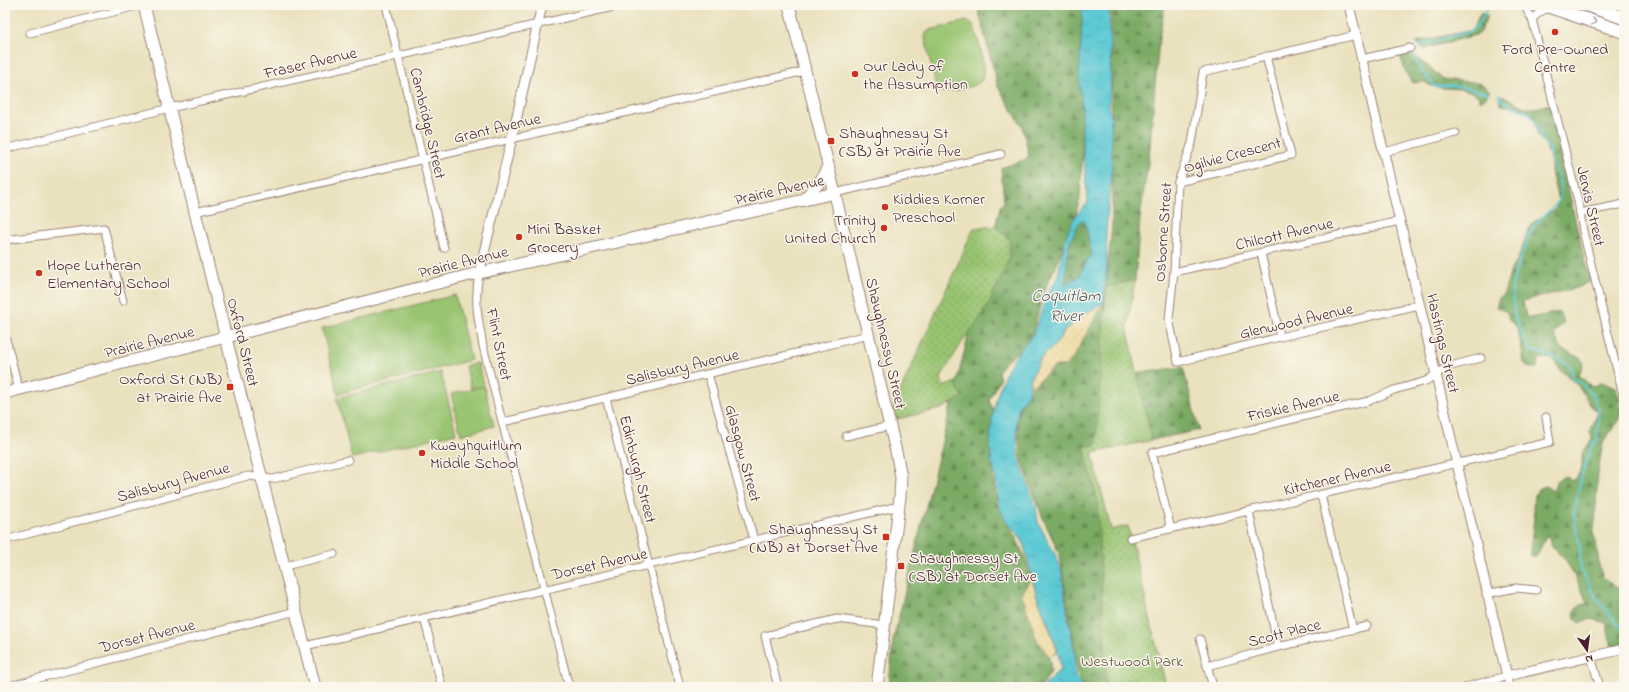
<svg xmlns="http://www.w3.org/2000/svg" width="1629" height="692" viewBox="0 0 1629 692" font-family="'Indie Flower',sans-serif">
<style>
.grass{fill:#99c471;stroke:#72724e}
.forest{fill:url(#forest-firs);stroke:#626447}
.sand{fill:url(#sand-dots);stroke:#9c7c64}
.park{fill:url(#park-dots);stroke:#72724e}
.water{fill:url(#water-ripples);stroke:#537480;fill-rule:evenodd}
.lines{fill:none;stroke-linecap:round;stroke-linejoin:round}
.stream{stroke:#5cc9d4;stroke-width:2}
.minor-casing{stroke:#9a8074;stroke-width:9}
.tertiary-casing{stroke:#9a8074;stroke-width:11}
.secondary-casing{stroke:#9a8074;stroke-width:13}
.primary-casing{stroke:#9a8074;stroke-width:14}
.minor{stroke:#fff;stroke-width:7}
.tertiary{stroke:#fff;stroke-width:9}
.secondary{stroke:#fff;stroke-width:11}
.primary{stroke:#fff;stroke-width:12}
.oneway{stroke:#ae9aa0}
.poi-dot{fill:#c8321e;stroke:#fbf7ec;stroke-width:1.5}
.labels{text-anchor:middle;stroke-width:3;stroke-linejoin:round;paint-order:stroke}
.poi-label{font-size:16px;fill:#4a1f2b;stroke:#fbf7ec;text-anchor:start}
.street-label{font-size:16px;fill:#4a1f2b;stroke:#fbf7ec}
.park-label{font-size:16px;fill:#625140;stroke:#fbf7ec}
.water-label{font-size:17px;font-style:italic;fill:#505a66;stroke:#fbf7ec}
</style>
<defs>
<pattern id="forest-firs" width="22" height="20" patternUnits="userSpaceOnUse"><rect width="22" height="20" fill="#7aaa63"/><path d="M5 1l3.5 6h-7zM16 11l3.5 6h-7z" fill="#668a52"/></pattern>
<pattern id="sand-dots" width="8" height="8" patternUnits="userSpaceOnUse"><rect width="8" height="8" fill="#eeda9e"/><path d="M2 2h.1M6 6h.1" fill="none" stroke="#cebb88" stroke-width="1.8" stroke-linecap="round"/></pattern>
<pattern id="park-dots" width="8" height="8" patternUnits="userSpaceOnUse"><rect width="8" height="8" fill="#99c471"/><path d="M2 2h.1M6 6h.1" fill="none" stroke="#7f9f5d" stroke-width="1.8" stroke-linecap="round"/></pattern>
<pattern id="water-ripples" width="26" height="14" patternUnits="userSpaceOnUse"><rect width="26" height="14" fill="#5cc9d4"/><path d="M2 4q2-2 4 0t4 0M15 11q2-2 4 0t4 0" fill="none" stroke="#52acb6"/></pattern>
</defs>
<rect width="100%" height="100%" fill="#fbf7ec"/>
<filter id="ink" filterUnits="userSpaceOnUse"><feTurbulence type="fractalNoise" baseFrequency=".025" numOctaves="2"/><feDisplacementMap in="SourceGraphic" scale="8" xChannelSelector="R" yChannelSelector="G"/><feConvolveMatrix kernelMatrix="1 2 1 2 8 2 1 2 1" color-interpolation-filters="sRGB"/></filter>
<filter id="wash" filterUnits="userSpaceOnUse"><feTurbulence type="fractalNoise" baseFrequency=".012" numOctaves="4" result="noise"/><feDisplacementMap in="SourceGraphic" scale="16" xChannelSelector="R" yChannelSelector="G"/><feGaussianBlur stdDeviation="0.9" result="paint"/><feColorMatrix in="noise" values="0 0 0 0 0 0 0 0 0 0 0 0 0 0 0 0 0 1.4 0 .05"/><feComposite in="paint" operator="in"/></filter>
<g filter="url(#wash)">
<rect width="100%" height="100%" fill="#eae1be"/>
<g class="grass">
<path d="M966 21 972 23C977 32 988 72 981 81 978 86 949 93 943 92 939 91 938 89 936 87L925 37 926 33 930 30Z"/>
<path d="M455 295 471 360 338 394 322 328Z"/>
<path d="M441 372 456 433 352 458 337 398Z"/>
<path d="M484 386 494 426 461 435 451 394Z"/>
</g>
<g class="forest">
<path d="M977 5H1086V120L1082 162 1080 198 1076 213 1056 266 1044 291 1032 335 1021 349 1004 363 998 372 1000 379 990 397 989 401 993 408 991 458 997 503 1017 540 1026 560 1031 577 1027 584 1037 640 1049 656 1051 670 1042 687H889L893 640 1000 207 1004 202 1001 168 1026 159 1029 155 1022 126 998 87Z"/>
<path d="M1111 5H1165L1159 38 1150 148 1140 219 1135 280 1127 327 1137 373 1183 367 1199 430 1092 453 1111 530 1128 526 1166 687H1080L1060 555 1042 516 1021 458 1017 422 1020 407 1029 393 1031 388 1055 367 1066 366 1106 287 1112 225Z"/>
<path d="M1481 12 1488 16 1479 34 1424 49 1416 42 1472 30Z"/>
<path d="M1411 54 1432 69 1442 79 1481 83 1491 92 1481 101C1473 84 1446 91 1432 86 1428 85 1425 81 1421 82 1418 82 1415 83 1412 83L1406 73 1400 56Z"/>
<path d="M1499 95C1509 96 1517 105 1527 108 1534 109 1542 106 1549 104L1586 267 1591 281 1576 288 1523 301 1526 317C1534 319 1550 313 1560 312L1564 322 1554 334 1561 349 1579 357 1584 363 1579 375 1591 386 1597 385 1602 382 1615 388 1619 396 1621 413 1618 421 1604 441 1602 448 1598 472 1595 522 1593 533 1596 542 1600 569 1603 577 1615 587 1621 588 1624 591V644L1612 647 1606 623C1595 619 1590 618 1579 623L1575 619 1574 613 1577 607 1587 603C1581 588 1574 573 1565 560 1558 551 1551 549 1549 537L1546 536 1537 556H1529L1534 519 1533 507 1535 495 1539 488 1547 486 1550 490H1554L1556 481 1565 476 1571 480 1576 479 1582 467V454L1592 439 1590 432 1591 426 1593 425 1598 412 1592 408 1580 388 1570 378 1561 371 1552 358 1539 359 1537 368H1530L1524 363 1518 328 1509 320 1507 312 1496 307 1499 298 1504 293 1512 267 1516 263 1520 254 1528 230 1535 221 1556 209 1558 200 1551 172V163L1546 145 1538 136 1535 122 1532 116 1529 112 1525 109 1501 105Z"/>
<path d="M1080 220H1083L1089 239 1092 256 1087 260 1080 276 1065 285 1069 244Z"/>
</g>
<g class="sand">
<path d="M1104 302 1072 359 1066 366C1063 366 1059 365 1056 366 1047 369 1039 383 1030 387 1029 369 1044 355 1056 344 1060 340 1061 335 1065 331 1075 319 1091 310 1104 302Z"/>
<path d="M1031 577 1057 650 1055 654 1049 656 1037 640 1022 595Z"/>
</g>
<g class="park">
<path d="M996 226 1010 240 1009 259 989 303 979 319 961 344 941 377 943 387 955 382 962 397 941 409 897 419 893 407 974 228Z"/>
<path d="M1135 280 1127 327 1152 440 1092 453 1111 530 1128 526 1166 687H1107L1097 499 1084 447 1096 444 1106 287Z"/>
<path d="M478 363 484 386 471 389 465 366Z"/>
</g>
<path class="water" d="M1083 5H1109L1111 78 1109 106 1111 119 1112 164 1106 230 1107 267 1104 302 1088 312 1065 330 1056 344 1040 359 1031 377 1028 393 1019 407 1016 421 1018 455 1036 507 1038 522 1048 542 1054 552 1061 568 1068 617 1075 653V670L1076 677 1083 687H1044L1053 676 1061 670V667C1059 657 1057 648 1053 638 1048 623 1041 608 1036 593 1031 577 1029 560 1023 543 1019 532 1007 525 1002 514 997 502 998 488 995 475 994 469 991 464 991 458 988 424 996 385 1015 357 1020 349 1027 343 1032 335 1041 319 1044 293 1056 281 1065 251 1062 224 1088 203L1082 138V112L1079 78ZM1083 220 1086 227 1092 256 1087 260 1080 276 1065 285 1069 244 1080 221Z"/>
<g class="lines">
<g class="stream">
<path d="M1419 46 1471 31C1480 24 1484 15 1489 5"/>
<path d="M1414 56 1420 69 1436 87 1451 85 1489 93"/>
<path d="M1499 95 1503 101 1530 114 1534 119 1543 141 1550 150V156L1560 184V199L1556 205 1537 222 1529 236 1515 273 1512 289 1514 315 1529 350C1538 352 1566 359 1570 367 1572 370 1572 374 1572 377L1583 385 1594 397 1599 411 1597 440 1592 446 1582 474 1574 511 1575 524 1580 547V564L1582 571 1595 596 1624 631"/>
</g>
</g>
</g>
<g filter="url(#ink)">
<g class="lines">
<g class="minor-casing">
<g id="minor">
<path d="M386 5 444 248"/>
<path d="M1524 5 1532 19 1578 201 1583 231 1624 399"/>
<path d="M1532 19 1540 12 1550 7"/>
<path d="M30 33 141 5"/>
<path d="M1356 35 1203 72 1192 143 1178 182 1174 272 1169 319 1178 362 1280 337 1419 305"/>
<path d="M1362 59 1410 48"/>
<path d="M5 149 170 108 622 5"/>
<path d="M1384 152 1456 133"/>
<path d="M1178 182 1291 155 1266 56"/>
<path d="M835 193 1001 154"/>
<path d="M195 212 805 71"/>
<path d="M1580 213 1624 204"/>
<path d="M5 240 104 228 123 301"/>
<path d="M1261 253 1280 337"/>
<path d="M1174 272 1400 221"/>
<path d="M479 273C474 302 478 318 483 346L569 687"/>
<path d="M5 335 19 390"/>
<path d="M708 374 754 540"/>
<path d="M606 398 680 687"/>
<path d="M503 422 788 355 868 335"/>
<path d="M846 436 890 426"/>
<path d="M1321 495 1353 630"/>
<path d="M1249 511 1278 647"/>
<path d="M1171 529 1152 453 1369 401 1394 390 1426 381 1447 367 1481 358"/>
<path d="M1130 538 1550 442 1546 417"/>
<path d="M5 540 248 476 273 479 348 460"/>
<path d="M285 566 334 554"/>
<path d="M1486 594 1516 588 1536 590"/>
<path d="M424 618 442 687"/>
<path d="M1200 639 1213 687"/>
<path d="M305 646 899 506"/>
<path d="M1591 657 1600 687"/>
<path d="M1207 666 1278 647 1367 626"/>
<path d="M5 687 296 611"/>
<path d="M778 687 765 636 837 619 884 625"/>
<path d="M1466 687 1507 676 1509 687"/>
</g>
</g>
<g class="tertiary-casing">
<g id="tertiary">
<path d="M1349 5 1507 676 1624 649"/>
<path d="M479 273 512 138 542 5"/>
</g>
</g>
<g class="secondary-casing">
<g id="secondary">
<path d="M144 5 226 338 315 687"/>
<path d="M789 5 820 131 897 456 901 477 900 497 877 687"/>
<path d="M803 200 820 182 828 166"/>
<path d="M5 393 466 276 835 193"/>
</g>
</g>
<g class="primary-casing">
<g id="primary">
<path d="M1544 5 1624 32"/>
<path d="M1586 5 1624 18"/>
</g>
</g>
<use href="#minor" class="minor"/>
<use href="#tertiary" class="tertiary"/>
<use href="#secondary" class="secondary"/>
<use href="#primary" class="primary"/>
</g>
<defs><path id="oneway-chevron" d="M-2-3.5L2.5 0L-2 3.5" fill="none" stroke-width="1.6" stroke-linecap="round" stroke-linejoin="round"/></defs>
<use class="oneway" href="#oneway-chevron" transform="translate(1594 22) rotate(19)"/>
</g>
<g class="poi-dot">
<circle cx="1555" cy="32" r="4"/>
<circle cx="855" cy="74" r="4"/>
<rect x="827" y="137" width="8" height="8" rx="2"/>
<circle cx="885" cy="207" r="4"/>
<circle cx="884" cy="228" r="4"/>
<circle cx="519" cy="237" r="4"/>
<circle cx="39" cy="273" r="4"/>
<rect x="226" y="383" width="8" height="8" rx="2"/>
<circle cx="422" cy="453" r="4"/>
<rect x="882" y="533" width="8" height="8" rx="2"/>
<rect x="897" y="562" width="8" height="8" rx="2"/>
</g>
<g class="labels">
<g class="poi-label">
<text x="1555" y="54" text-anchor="middle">Ford Pre-Owned<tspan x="1555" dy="18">Centre</tspan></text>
<text x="863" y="71">Our Lady of<tspan x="863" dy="18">the Assumption</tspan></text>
<text x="839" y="138">Shaughnessy St<tspan x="839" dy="18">(SB) at Prairie Ave</tspan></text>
<text x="893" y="204">Kiddies Korner<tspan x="893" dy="18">Preschool</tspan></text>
<text x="876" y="225" text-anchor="end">Trinity<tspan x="876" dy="18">United Church</tspan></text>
<text x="527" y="234">Mini Basket<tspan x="527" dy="18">Grocery</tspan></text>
<text x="47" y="270">Hope Lutheran<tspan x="47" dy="18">Elementary School</tspan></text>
<text x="222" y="384" text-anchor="end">Oxford St (NB)<tspan x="222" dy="18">at Prairie Ave</tspan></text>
<text x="430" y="450">Kwayhquitlum<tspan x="430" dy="18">Middle School</tspan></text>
<text x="878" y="534" text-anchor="end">Shaughnessy St<tspan x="878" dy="18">(NB) at Dorset Ave</tspan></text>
<text x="909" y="563">Shaughnessy St<tspan x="909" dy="18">(SB) at Dorset Ave</tspan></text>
</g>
<g class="street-label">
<text transform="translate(310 62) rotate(-13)" y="6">Fraser Avenue</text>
<text transform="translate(429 123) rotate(77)" y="6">Cambridge Street</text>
<text transform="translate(497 127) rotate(-13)" y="6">Grant Avenue</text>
<text transform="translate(1232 154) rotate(-15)" y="6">Ogilvie Crescent</text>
<text transform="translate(779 189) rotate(-13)" y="6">Prairie Avenue</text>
<text transform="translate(1592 206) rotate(77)" y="6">Jervis Street</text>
<text transform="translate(1162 232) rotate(-86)" y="6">Osborne Street</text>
<text transform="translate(1284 233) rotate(-13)" y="6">Chilcott Avenue</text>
<text transform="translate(463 261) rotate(-14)" y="6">Prairie Avenue</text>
<text transform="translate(1296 320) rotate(-13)" y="6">Glenwood Avenue</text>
<text transform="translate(149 341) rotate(-14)" y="6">Prairie Avenue</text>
<text transform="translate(244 342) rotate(76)" y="6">Oxford Street</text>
<text transform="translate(887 343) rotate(77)" y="6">Shaughnessy Street</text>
<text transform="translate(1444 343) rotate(77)" y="6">Hastings Street</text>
<text transform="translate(500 344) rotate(78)" y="6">Flint Street</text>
<text transform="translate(682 366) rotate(-13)" y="6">Salisbury Avenue</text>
<text transform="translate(1293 405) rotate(-13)" y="6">Friskie Avenue</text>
<text transform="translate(744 453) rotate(75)" y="6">Glasgow Street</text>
<text transform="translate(639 469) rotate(76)" y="6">Edinburgh Street</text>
<text transform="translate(1337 477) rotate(-13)" y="6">Kitchener Avenue</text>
<text transform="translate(173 481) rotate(-15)" y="6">Salisbury Avenue</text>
<text transform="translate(599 563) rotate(-13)" y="6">Dorset Avenue</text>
<text transform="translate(1284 632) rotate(-14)" y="6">Scott Place</text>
<text transform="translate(147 635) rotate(-14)" y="6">Dorset Avenue</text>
</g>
<g class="park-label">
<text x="1132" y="666">Westwood Park</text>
</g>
<g class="water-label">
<text x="1066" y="301">Coquitlam<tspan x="1066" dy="20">River</tspan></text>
</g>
</g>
<rect width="1629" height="692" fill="none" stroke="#fbf7ec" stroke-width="20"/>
<g transform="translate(1587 650) rotate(166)" stroke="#fbf7ec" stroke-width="3" paint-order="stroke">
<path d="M0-3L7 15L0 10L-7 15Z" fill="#4a1f2b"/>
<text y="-6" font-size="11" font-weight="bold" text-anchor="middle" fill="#4a1f2b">N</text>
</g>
</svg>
